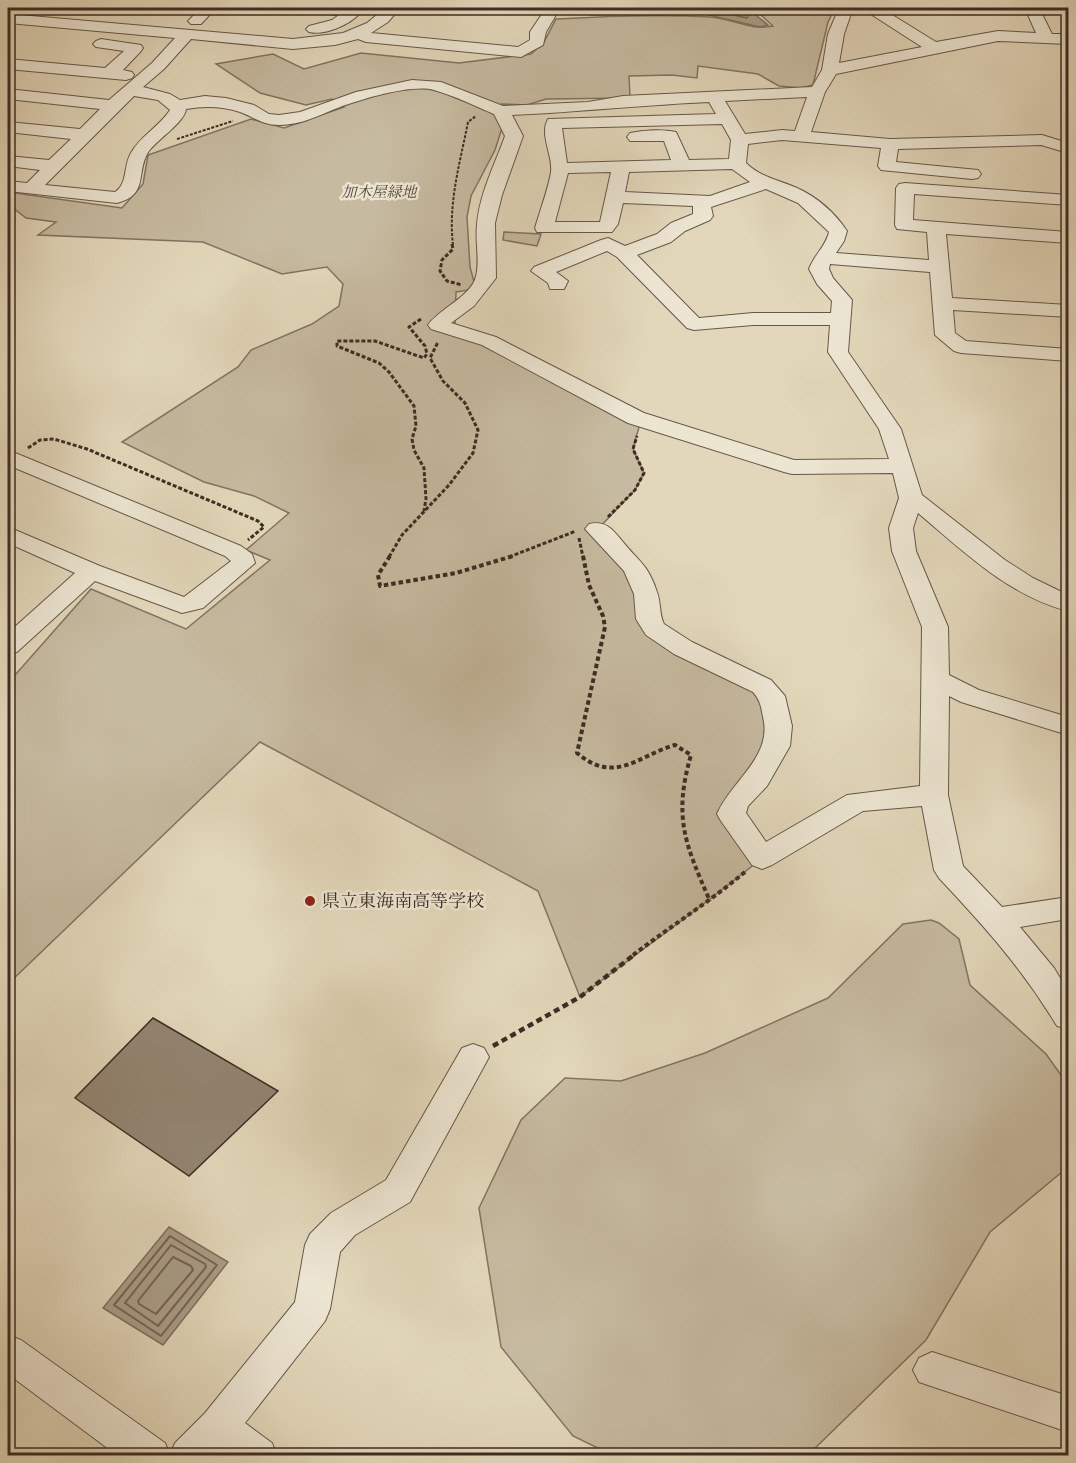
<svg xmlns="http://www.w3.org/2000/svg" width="1076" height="1463" viewBox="0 0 1076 1463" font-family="'Libre Caslon Text','Noto Serif JP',serif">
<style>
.green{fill:#c6baa0;stroke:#827362;stroke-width:1.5}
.water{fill:#aa9d87;stroke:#7e705f;stroke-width:1.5}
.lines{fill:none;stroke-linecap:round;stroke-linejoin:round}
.shore-far1{stroke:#746456;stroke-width:1.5}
.shore{stroke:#746456;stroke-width:2}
.building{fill:#938572;stroke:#3d2c24;stroke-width:1.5}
.minor-casing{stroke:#66574a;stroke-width:2}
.path-far3{stroke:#3d2c24;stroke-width:2;stroke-dasharray:3 1.5;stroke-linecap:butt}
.path-far2{stroke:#3d2c24;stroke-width:3;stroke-dasharray:4 2;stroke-linecap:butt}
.path-far1{stroke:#3d2c24;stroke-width:4;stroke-dasharray:4.5 3;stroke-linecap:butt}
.path{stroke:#3d2c24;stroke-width:4.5;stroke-dasharray:6 4;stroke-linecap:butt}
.minor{fill:#ece5d2;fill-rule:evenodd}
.poi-dot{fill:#8f2418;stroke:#ece5d2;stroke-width:2}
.labels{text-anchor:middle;stroke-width:5;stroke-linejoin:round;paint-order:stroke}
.far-park-label{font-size:15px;font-style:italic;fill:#58483d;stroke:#ece5d2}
.poi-label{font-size:18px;fill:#3d2c24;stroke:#ece5d2;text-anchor:start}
</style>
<rect width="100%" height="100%" fill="#e2d7ba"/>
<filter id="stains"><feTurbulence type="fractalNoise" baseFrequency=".00333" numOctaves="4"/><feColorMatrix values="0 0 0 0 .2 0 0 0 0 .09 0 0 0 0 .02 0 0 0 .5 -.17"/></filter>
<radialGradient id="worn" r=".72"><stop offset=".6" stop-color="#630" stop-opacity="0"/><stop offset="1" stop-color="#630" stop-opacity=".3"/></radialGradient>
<g class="green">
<path d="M763 8H835L828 22 813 85 801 88 779 86 758 74 698 66 697 78 672 75 629 76 630 98 546 99 527 105 501 104 497 116 502 128 495 150 471 196 467 217 470 267 476 289 456 292 455 328 641 420 633 449 644 473 635 490 598 529 607 536 649 619 748 679 779 726 736 802 762 858C703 907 640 950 580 997L538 891 260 742 8 984V683L91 589 186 629 270 560 246 550 289 513 254 496 204 482 122 442 238 367 251 350 312 324 339 306 343 284 327 267 282 274 203 242 38 235 56 222 26 218 8 204V192L122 208 143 184 148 155 251 119 284 128 344 107 332 99 306 105 260 93 216 64 273 54 304 69 361 53 459 63 531 54 544 42 556 19C607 16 658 14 710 17 732 18 749 31 773 26L761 15Z"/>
<path d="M504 232 541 234 537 246 503 240Z"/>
<path d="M931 920 939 923 959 939 970 985 1046 1054 1068 1085V1167L990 1232 926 1340 808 1455H612L573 1436 501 1347 479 1208 521 1120 565 1078 621 1081 705 1053 828 998 903 924Z"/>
</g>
<g class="water">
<path d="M593 8H759L757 16 768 25 760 27 700 13 591 15Z"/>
<path d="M169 1227 228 1262 163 1345 103 1308Z"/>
</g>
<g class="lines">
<path class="shore-far1" d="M701 8 747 18 752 8"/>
<g class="shore">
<path d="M170 1236 217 1265 161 1336 114 1305Z"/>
<path d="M171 1245 205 1264 206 1267 158 1326 125 1303Z"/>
<path d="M173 1257 191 1266 193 1270 156 1314 139 1304 138 1301Z"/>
</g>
</g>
<path class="building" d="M153 1018 278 1091 189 1176 75 1098Z"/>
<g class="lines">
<g class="minor-casing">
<g id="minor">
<path d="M201 8H216L201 24H191L188 21Z"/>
<path d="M296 8H354L361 12C351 24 325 36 309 32L306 29 309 26 332 20 339 15 303 12Z"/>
<path d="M385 8H400L388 22 371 33 518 47 530 40V32L546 8H560L546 32 543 45 521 57 366 42 358 39 335 45 293 49 191 39 164 69 143 87 170 94 180 100 205 96 226 98 254 105 269 114 279 115 300 112 356 92 412 80 441 82 503 106 588 102 623 96 812 87 822 70 828 34 839 8H853L844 34 839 63 922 47 866 11 864 8H881L936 42 998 31 1036 33 1025 8H1039L1052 34H1068V44L998 41 836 74 825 92 811 132 890 139 1042 135 1068 143V153L1041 145 898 149 896 162 978 170 981 174 978 178 972 179 881 170 878 166 881 148 782 140 748 144 746 163C760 177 779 180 797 188 817 197 835 213 847 231L844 241 836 253 929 260 927 232 897 229 895 225 896 188 899 184 905 183 1068 195V205L914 194 913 220 1068 232V243L946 234 952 298 1068 305V317L953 310 955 333 966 341 1068 349V361L961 353 954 351 935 335 930 272 830 264 829 269 833 278 852 300 848 352 901 429 922 495 1005 560 1033 578 1068 595V611C1009 596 963 551 918 513L913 528 916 551 948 627 949 675 979 690 1068 717V735L961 702 949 696 948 795 963 866 1002 907 1068 897V919L1020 927 1054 968 1068 991V1029L1057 1026C1022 968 984 926 939 878L934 870 922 806 863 811 772 865 762 869 752 865 721 821 717 814C731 781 773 757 763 717 761 706 760 700 753 692L674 654 646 635 636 619 634 594 624 571 585 529 589 524C606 520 613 530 623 542 639 562 648 564 657 592 661 602 659 614 664 624L692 642 771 680 785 696 792 726 790 746 767 786 748 806 746 813 766 842 847 795 920 786 922 627 892 551 889 528 899 498 893 473 792 474 784 472 628 423 482 345 431 329 428 325C440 308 472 296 476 276 480 260 475 241 477 225 479 195 495 164 505 136L494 114C475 106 455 96 434 90 411 84 363 99 340 107 319 115 302 125 279 125 262 125 254 117 240 112 222 106 204 106 186 109 185 122 158 139 149 151 135 171 150 195 117 203L8 191V181L27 183 40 170 8 166V156L49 160 71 139 8 132V122L80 129 100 109 8 99V89L109 100 152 63 175 38 8 23V14L293 39 343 33 367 23ZM134 96 158 100 170 110C160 126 140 136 131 153 123 166 128 184 115 192L45 185ZM807 97 795 131 782 130 745 134 725 101ZM709 102 716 114 548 119C539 135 553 155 551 172 548 190 540 210 535 228L537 232H612L618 224 623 203 693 206V214L671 223 657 234 625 246 608 238 601 240 534 267 531 271 548 283 550 289H564L568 281 556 272 607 251 617 257 687 328 694 330 753 325H830L828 352 879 429 889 459 794 460 644 413 496 337 451 323 474 306 496 278 495 223 502 195 523 136 512 115C578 112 643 105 709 102ZM722 124 731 140 729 159 689 160 676 132C663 129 643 130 630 133L627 137 630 141H664L671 160 567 163 562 128ZM732 169 750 182 710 196 625 192 629 172ZM611 172 600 222H555L568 173ZM766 189 798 203 829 232C826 246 814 255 809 269L817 284 832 301 831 313H753L699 318 637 255 671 242 685 231 710 220 713 216 711 207Z"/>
<path d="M101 39 141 45 143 48 141 51 123 70 132 72 134 75 132 78 126 80 8 69V59L105 68 124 51 96 47 93 44 96 41Z"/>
<path d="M8 450 241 546 252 554 255 563 203 608 182 613 95 581 17 652 8 654V633L75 573 8 543V527L100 566 184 597 231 561 225 556 8 465Z"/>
<path d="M473 1044 484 1048 489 1057 410 1202 355 1235 340 1252 330 1309 325 1321 245 1423 272 1443 277 1456H226L221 1451 216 1456H118L8 1374V1335L21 1340 165 1443 170 1455 175 1443 205 1413 295 1302 305 1245 310 1234 331 1213 386 1180 462 1048Z"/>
<path d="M932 1352 1068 1396V1432L919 1382 913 1370 919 1358Z"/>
</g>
</g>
<g class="path-far3">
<path d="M177 139 233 121"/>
<path d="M453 245C448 203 460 163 468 122L476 116"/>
</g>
<g class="path-far2">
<path d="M452 244 453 249 442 260 440 271 447 281 462 285"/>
<path d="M421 319 409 327 425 346 427 354 424 358 375 341H337V346L379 363 389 372 414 406 416 426 412 439 414 450 424 468 426 499 424 511"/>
<path d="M28 448 40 440 54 439 87 449 258 521 264 527 248 540"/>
<path d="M608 517 635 490 644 473 633 449 637 436"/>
<path d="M579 538 583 557"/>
<path d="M389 557 402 535 449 485 473 453 478 430 465 403 443 381 430 358 438 342"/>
<path d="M509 557 576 531"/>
</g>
<g class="path-far1">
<path d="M390 556 378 575 380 586 456 573 513 556"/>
<path d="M583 556 589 585 603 616 605 627 577 753C615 785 637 756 675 745L691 755C673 817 685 844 710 901"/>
<path d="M633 955C670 927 709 902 745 872"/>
</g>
<path class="path" d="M493 1046 580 997 635 954"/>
<use href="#minor" class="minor"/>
</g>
<circle class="poi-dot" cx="310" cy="901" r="6"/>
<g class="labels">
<g class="far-park-label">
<text x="379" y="197">加木屋緑地</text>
</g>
<g class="poi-label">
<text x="322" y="907">県立東海南高等学校</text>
</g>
</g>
<rect width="1076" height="1463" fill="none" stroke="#e2d7ba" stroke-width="30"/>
<rect x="9" y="9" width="1058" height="1445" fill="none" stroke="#3d2c24" stroke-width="3"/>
<rect x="15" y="15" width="1046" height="1433" fill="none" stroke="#3d2c24" stroke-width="1.5"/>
<rect width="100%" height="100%" filter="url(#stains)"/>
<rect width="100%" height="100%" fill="url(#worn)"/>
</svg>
